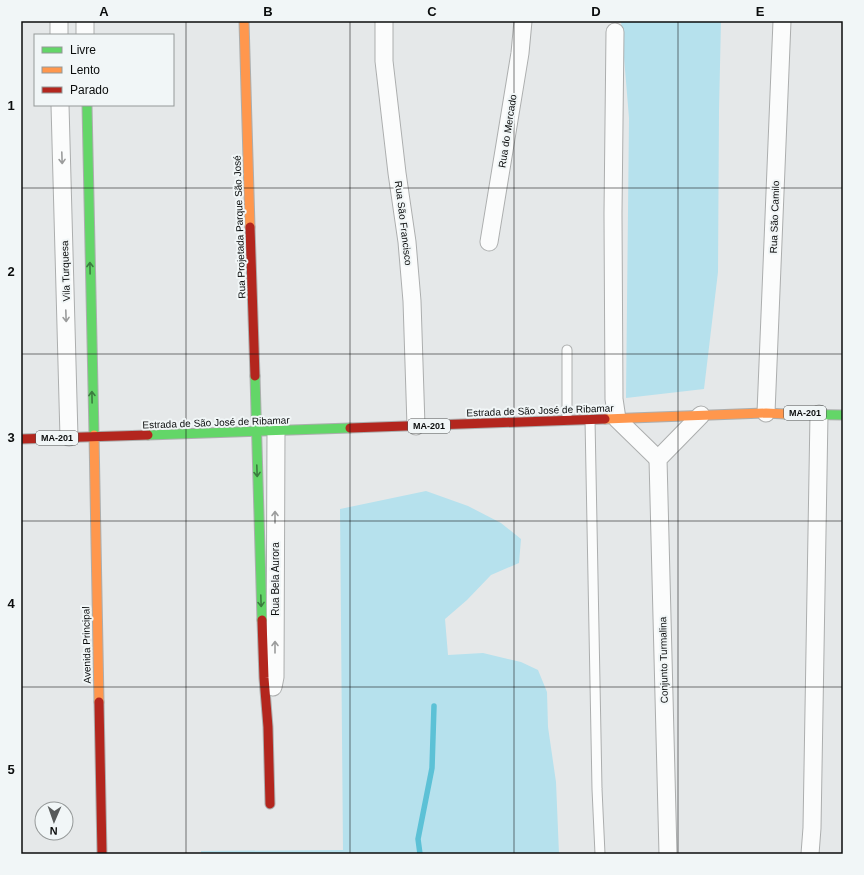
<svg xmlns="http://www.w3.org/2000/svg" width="864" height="875" viewBox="0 0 864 875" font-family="Arial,sans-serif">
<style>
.green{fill:#b6e1ed}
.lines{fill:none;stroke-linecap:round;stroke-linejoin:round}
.stream{stroke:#5cc1d6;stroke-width:5.5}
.lane-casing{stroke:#acaeae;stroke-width:11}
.street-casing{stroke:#acaeae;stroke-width:19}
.fast-casing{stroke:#acaeae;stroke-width:11}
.slow-casing{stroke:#acaeae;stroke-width:11}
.jam-casing{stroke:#acaeae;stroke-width:11}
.lane{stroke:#fbfcfc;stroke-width:9}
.street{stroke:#fbfcfc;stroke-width:17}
.fast{stroke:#63d668;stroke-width:9}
.slow{stroke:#ff974d;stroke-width:9}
.jam{stroke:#b3261e;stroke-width:9}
.oneway{stroke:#9b9c9c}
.oneway2{stroke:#3b7c3f}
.grid{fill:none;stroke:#0b0d0d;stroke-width:1;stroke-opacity:0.55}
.labels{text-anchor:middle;stroke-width:4;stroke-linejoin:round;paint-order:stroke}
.shield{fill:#f1f6f7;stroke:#505353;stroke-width:1}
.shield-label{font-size:9px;font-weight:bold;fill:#0b0d0d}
.street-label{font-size:10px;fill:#0b0d0d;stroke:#f1f6f7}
.neatline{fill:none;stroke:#0b0d0d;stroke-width:1.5}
.grid-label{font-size:13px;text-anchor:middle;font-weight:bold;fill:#0b0d0d}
</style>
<rect width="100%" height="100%" fill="#e5e8e9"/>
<g class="green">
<path d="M621 21H721L719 110 718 272 704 389 626 398 629 118Z"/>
<path d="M426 491 468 506 501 523 521 539 519 563 491 575 467 600 445 619 448 655 483 653 521 662 538 670 547 692 548 727 556 782 559 854H201V851L343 850 340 509Z"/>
</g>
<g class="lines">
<path class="stream" d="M420 854 418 839 432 768 434 706"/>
<g class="lane-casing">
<g id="lane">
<path d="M590 419 597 789 600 854"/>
<path d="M567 420V350"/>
</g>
</g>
<g class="street-casing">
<g id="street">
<path d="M59 21V35"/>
<path d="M85 21V35"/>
<path d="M384 21V61L397 173 407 242 412 301 416 426"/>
<path d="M615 32 613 213 614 399 617 419 658 459"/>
<path d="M60 105 69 437"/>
<path d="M489 242 520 53 523 21"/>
<path d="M766 413 782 21"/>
<path d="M273 687 275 677 276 431"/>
<path d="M668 854 658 459 701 415"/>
<path d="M810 854 812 828 819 414"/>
</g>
</g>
<g class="fast-casing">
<g id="fast">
<path d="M87 105 94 435"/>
<path d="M255 376 262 620"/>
<path d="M785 414 843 415"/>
<path d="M148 435 350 428"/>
</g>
</g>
<g class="slow-casing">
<g id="slow">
<path d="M244 21 250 227"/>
<path d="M605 419 766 413 785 414"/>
<path d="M94 435 99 702"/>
</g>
</g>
<g class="jam-casing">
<g id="jam">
<path d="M250 227 255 376"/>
<path d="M350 428 605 419"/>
<path d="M21 439 148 435"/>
<path d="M262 620 264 678 268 727 270 804"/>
<path d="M99 702 102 854"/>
</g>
</g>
<use href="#lane" class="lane"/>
<use href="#street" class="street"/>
<use href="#fast" class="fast"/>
<use href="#slow" class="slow"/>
<use href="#jam" class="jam"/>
</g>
<defs><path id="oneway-shaft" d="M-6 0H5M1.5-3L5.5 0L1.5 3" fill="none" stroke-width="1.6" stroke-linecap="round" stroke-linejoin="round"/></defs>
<g class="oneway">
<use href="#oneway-shaft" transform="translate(62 158) rotate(88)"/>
<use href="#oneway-shaft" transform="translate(66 316) rotate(88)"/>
<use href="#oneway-shaft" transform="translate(275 517) rotate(-90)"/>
<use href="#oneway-shaft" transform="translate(275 647) rotate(-90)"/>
</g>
<g class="oneway2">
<use href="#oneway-shaft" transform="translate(90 268) rotate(-91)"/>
<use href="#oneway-shaft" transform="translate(92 397) rotate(-91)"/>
<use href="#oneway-shaft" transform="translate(257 471) rotate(88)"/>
<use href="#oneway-shaft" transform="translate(261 601) rotate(88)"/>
</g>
<path class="grid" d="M186 21V854M350 21V854M514 21V854M678 21V854M21 188H843M21 354H843M21 521H843M21 687H843"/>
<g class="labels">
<g class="shield">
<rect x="784" y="406" width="42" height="14" rx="3"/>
<rect x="408" y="419" width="42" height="14" rx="3"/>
<rect x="36" y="431" width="42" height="14" rx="3"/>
</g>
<g class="shield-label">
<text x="805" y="416">MA-201</text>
<text x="429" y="429">MA-201</text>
<text x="57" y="441">MA-201</text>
</g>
<g class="street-label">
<text transform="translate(507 131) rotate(-81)" y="4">Rua do Mercado</text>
<text transform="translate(774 217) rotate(-88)" y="4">Rua São Camilo</text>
<text transform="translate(404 223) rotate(83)" y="4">Rua São Francisco</text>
<text transform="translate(239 227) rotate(-92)" y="4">Rua Projetada Parque São José</text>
<text transform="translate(65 271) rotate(-92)" y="4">Vila Turquesa</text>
<text transform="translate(540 410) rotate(-2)" y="4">Estrada de São José de Ribamar</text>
<text transform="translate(216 422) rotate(-2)" y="4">Estrada de São José de Ribamar</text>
<text transform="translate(275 579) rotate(-90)" y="4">Rua Bela Aurora</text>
<text transform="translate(86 645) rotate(-91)" y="4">Avenida Principal</text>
<text transform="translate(663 660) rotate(-91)" y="4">Conjunto Turmalina</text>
</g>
</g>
<rect width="864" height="875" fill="none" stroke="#f1f6f7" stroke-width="44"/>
<rect x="34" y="34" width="140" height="72" fill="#f1f6f7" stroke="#959999"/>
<rect x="42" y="47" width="20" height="6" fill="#63d668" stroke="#959999"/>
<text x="70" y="54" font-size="12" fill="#0b0d0d">Livre</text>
<rect x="42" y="67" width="20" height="6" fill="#ff974d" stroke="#959999"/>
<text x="70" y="74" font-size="12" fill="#0b0d0d">Lento</text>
<rect x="42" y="87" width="20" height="6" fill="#b3261e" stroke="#959999"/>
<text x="70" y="94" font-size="12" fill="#0b0d0d">Parado</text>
<g transform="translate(54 821) rotate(182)"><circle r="19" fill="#f1f6f7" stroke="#959999"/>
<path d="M0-3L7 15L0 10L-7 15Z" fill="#575a5a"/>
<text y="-6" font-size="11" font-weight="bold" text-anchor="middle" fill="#0b0d0d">N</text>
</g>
<rect x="22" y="22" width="820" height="831" class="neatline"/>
<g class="grid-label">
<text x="104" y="16">A</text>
<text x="268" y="16">B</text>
<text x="432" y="16">C</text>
<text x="596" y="16">D</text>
<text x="760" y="16">E</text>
<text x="11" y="110">1</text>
<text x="11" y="276">2</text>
<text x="11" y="442">3</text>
<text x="11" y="608">4</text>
<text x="11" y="774">5</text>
</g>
</svg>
